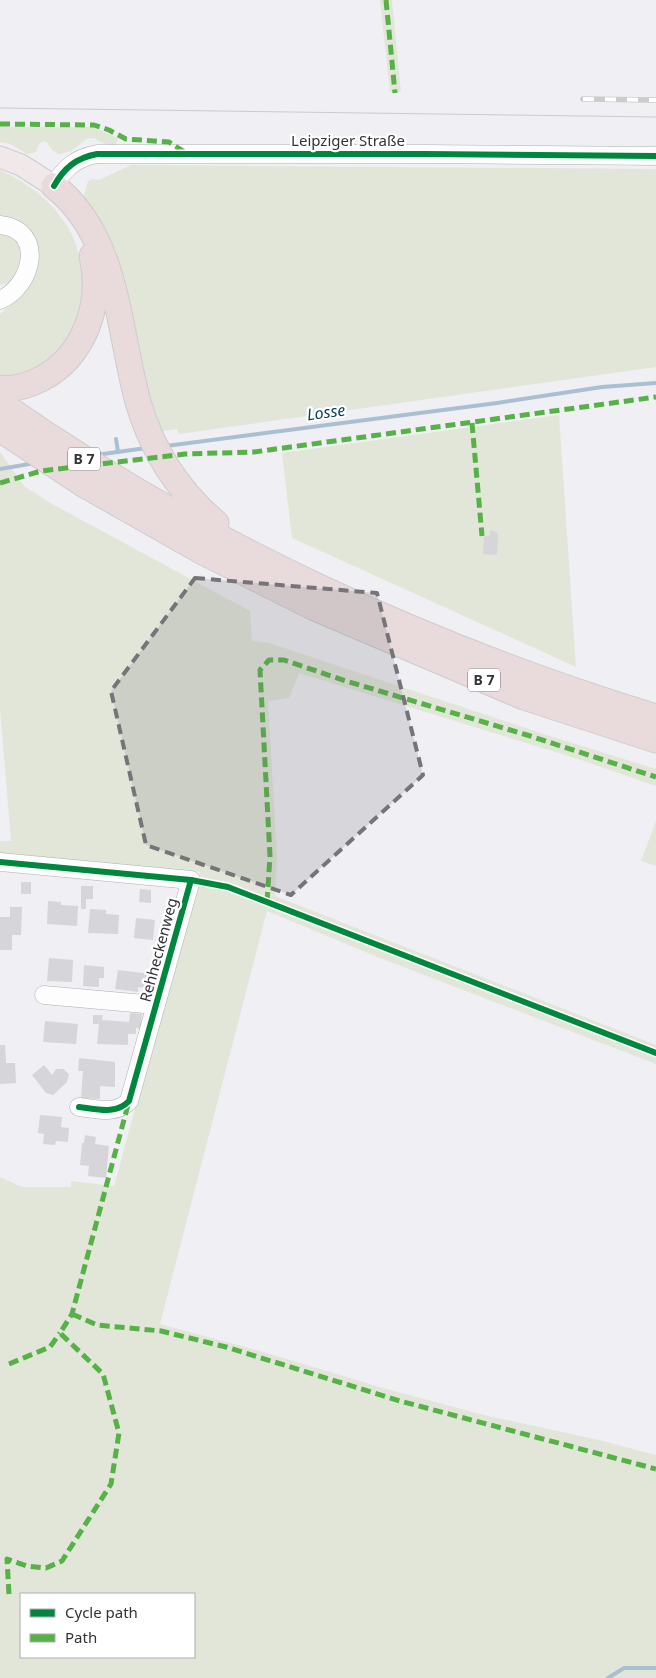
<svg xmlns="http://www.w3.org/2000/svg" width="656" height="1678" viewBox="0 0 656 1678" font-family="'Noto Sans',sans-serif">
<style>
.green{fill:#e2e6d9;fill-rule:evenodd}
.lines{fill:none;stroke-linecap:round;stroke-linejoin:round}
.stream{stroke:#aac0d0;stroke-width:4}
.building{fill:#d6d5d9}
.minor-casing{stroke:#afafb3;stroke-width:19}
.major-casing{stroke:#cdcccf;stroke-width:23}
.highway-casing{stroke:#cdcccf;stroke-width:27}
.minor{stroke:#fdfdfd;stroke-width:18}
.major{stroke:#f1e8e9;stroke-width:21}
.highway{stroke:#e9dbdc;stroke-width:25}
.tram{stroke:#cccccd;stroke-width:1}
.rail-casing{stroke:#cccccd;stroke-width:5.5}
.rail{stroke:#fff;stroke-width:4;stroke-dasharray:11;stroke-linecap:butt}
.quiet{stroke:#56b246;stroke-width:5;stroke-dasharray:10 5;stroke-linecap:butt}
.cycleway-casing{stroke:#fff;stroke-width:9}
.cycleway{stroke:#00873e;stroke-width:6}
.marked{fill:#757478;fill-opacity:0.2;stroke:#757478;stroke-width:4;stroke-dasharray:10 6;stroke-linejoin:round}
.labels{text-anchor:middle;stroke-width:4.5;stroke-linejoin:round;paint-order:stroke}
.shield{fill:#fff;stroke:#707072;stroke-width:1}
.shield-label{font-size:14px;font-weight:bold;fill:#333236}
.street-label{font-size:15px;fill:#333236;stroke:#fff}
.water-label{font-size:16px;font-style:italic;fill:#043e5c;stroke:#fff}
</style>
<rect width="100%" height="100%" fill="#efeff4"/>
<g class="green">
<path d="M380 0H392L401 92H390Z"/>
<path d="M0 127H93L118 138 116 145C107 145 102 144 95 138L86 139 71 151 59 154 52 150 46 141C39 141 38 146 36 152L27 154 10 144 0 142Z"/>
<path d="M131 165 656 169V367L179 434 177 429 162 431 147 388 84 195 88 181 93 179 99 180Z"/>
<path d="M0 170C29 184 54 202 70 231 76 241 78 252 80 264 81 271 84 279 84 286 85 332 47 378 0 376V314L16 300 37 262 0 218Z"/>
<path d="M0 232 15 238 23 256C19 269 16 283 0 285Z"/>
<path d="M559 415 576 667 292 538 282 453Z"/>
<path d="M0 452 24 486 52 504 250 611 252 641 269 643 550 736 656 769V786L578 759 299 673 289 698 268 701 277 858 275 896 656 1045V1064L375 956 267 911 160 1324 267 1353 383 1388 488 1416 599 1440 656 1455V1678H0V1177L22 1187H71V1181L114 1186 200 872 0 855V841H11L0 710ZM21 1594H194V1657H21Z"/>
<path d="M656 821V866L641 861Z"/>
</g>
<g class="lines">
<g class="stream">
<path d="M116 439 118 452"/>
<path d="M166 446 497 403 602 387 656 383"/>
<path d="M96 455 146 448"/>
<path d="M0 469 35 463"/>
<path d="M608 1678 624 1668H656"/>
</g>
</g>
<g class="building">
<path d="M490 530 498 533 497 555 483 554 484 537 490 535Z"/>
<rect x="21" y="882" width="10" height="12"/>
<path d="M81 886H93V899H86V909H81Z"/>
<path d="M140 889 151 890V903L139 902Z"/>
<path d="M48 901 61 902V905L78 906 77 926 47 924Z"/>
<path d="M10 907H22L21 935H12V950H0V917H10Z"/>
<path d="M90 909 106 910V914L119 915 118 934 88 933Z"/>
<path d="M136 918 155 920 153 940 134 938Z"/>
<path d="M49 958 73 960 72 982 47 981Z"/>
<path d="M84 965 104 967V978H99V987L83 986Z"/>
<path d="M118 970 152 974 150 989 138 987V992L115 989Z"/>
<path d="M130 1013 142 1014 141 1029 136 1028V1034H128V1045L97 1044 99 1024H93V1015H103L102 1020 129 1022Z"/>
<path d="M45 1021 78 1024 76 1044 43 1042Z"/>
<path d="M0 1045H5L6 1063H15L16 1083 0 1084Z"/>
<path d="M79 1058 115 1062V1087L100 1086V1099L81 1098 83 1071H78Z"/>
<path d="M44 1065 52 1075 56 1069H63L69 1074 67 1082 53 1095 46 1093 32 1075Z"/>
<path d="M40 1115 62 1117 61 1127 69 1128 68 1142 56 1141 55 1145 43 1144 44 1134 38 1133Z"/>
<path d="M85 1135 96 1137 95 1144 109 1146 106 1178 88 1176 89 1166 80 1165 82 1143H84Z"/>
</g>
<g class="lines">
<g class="minor-casing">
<g id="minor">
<path d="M54 186C64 168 76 158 97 154H424L656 156"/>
<path d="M0 225C46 230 33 286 0 300"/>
<path d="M0 862 191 880 129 1101C116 1115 97 1109 79 1107"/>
<path d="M44 995 156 1005"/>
</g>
</g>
<g class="major-casing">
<path id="major" d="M0 157 21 165 54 186"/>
</g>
<g class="highway-casing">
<g id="highway">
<path d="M54 186C118 236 118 329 138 402 152 450 177 490 216 523"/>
<path d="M0 388C14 390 29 385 41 379 85 356 103 303 92 256"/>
<path d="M0 403C199 542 424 646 656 717"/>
<path d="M0 429 83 484 203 552 315 608 524 697 656 740"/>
</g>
</g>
<use href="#minor" class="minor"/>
<use href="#major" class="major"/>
<use href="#highway" class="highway"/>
<path class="tram" d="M0 108 656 117"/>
<g class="rail-casing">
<path id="rail" d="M583 99 656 100"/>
</g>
<use href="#rail" class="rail"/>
<g class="quiet">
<path d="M386 0 395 93"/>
<path d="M0 124 94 125 109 130 126 139 169 142 186 153"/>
<path d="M472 423 482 536"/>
<path d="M0 483 41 471 185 454 254 452 656 397"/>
<path d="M267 902 270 856 260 670 269 660H284L346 681 527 735 656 777"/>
<path d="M72 1314 97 1325 161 1331 226 1347 400 1401 656 1469"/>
<path d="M9 1364 50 1347 60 1333"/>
<path d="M9 1594 7 1559 27 1566 46 1568 62 1561 111 1484 119 1433 103 1374 60 1333 72 1314 129 1101"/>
</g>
<g class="cycleway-casing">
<g id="cycleway">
<path d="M54 186C64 168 76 158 97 154H424L656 156"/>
<path d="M0 862 191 880 228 887 656 1053"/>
<path d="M79 1107C97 1109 116 1115 129 1101L191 880"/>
</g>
</g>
<use href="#cycleway" class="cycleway"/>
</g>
<path class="marked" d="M195 578 377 593 423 775 291 895 146 845 111 691Z"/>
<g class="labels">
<g class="shield">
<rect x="68" y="447.5" width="32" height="23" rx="4"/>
<rect x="468" y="668.5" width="32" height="23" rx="4"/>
</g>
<g class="shield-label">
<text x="84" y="464">B 7</text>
<text x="484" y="685">B 7</text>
</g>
<g class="street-label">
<text x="348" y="146">Leipziger Straße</text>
<text transform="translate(159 950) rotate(-75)" y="5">Rehheckenweg</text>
</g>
<g class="water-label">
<text transform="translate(326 412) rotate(-8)" y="6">Losse</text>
</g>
</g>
<rect x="20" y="1593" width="175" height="65" fill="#ffffff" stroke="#adadaf"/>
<rect x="30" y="1609" width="25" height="8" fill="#00873e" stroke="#adadaf"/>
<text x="65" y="1618" font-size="15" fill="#333236">Cycle path</text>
<rect x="30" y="1634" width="25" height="8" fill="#56b246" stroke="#adadaf"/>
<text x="65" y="1643" font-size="15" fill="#333236">Path</text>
</svg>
